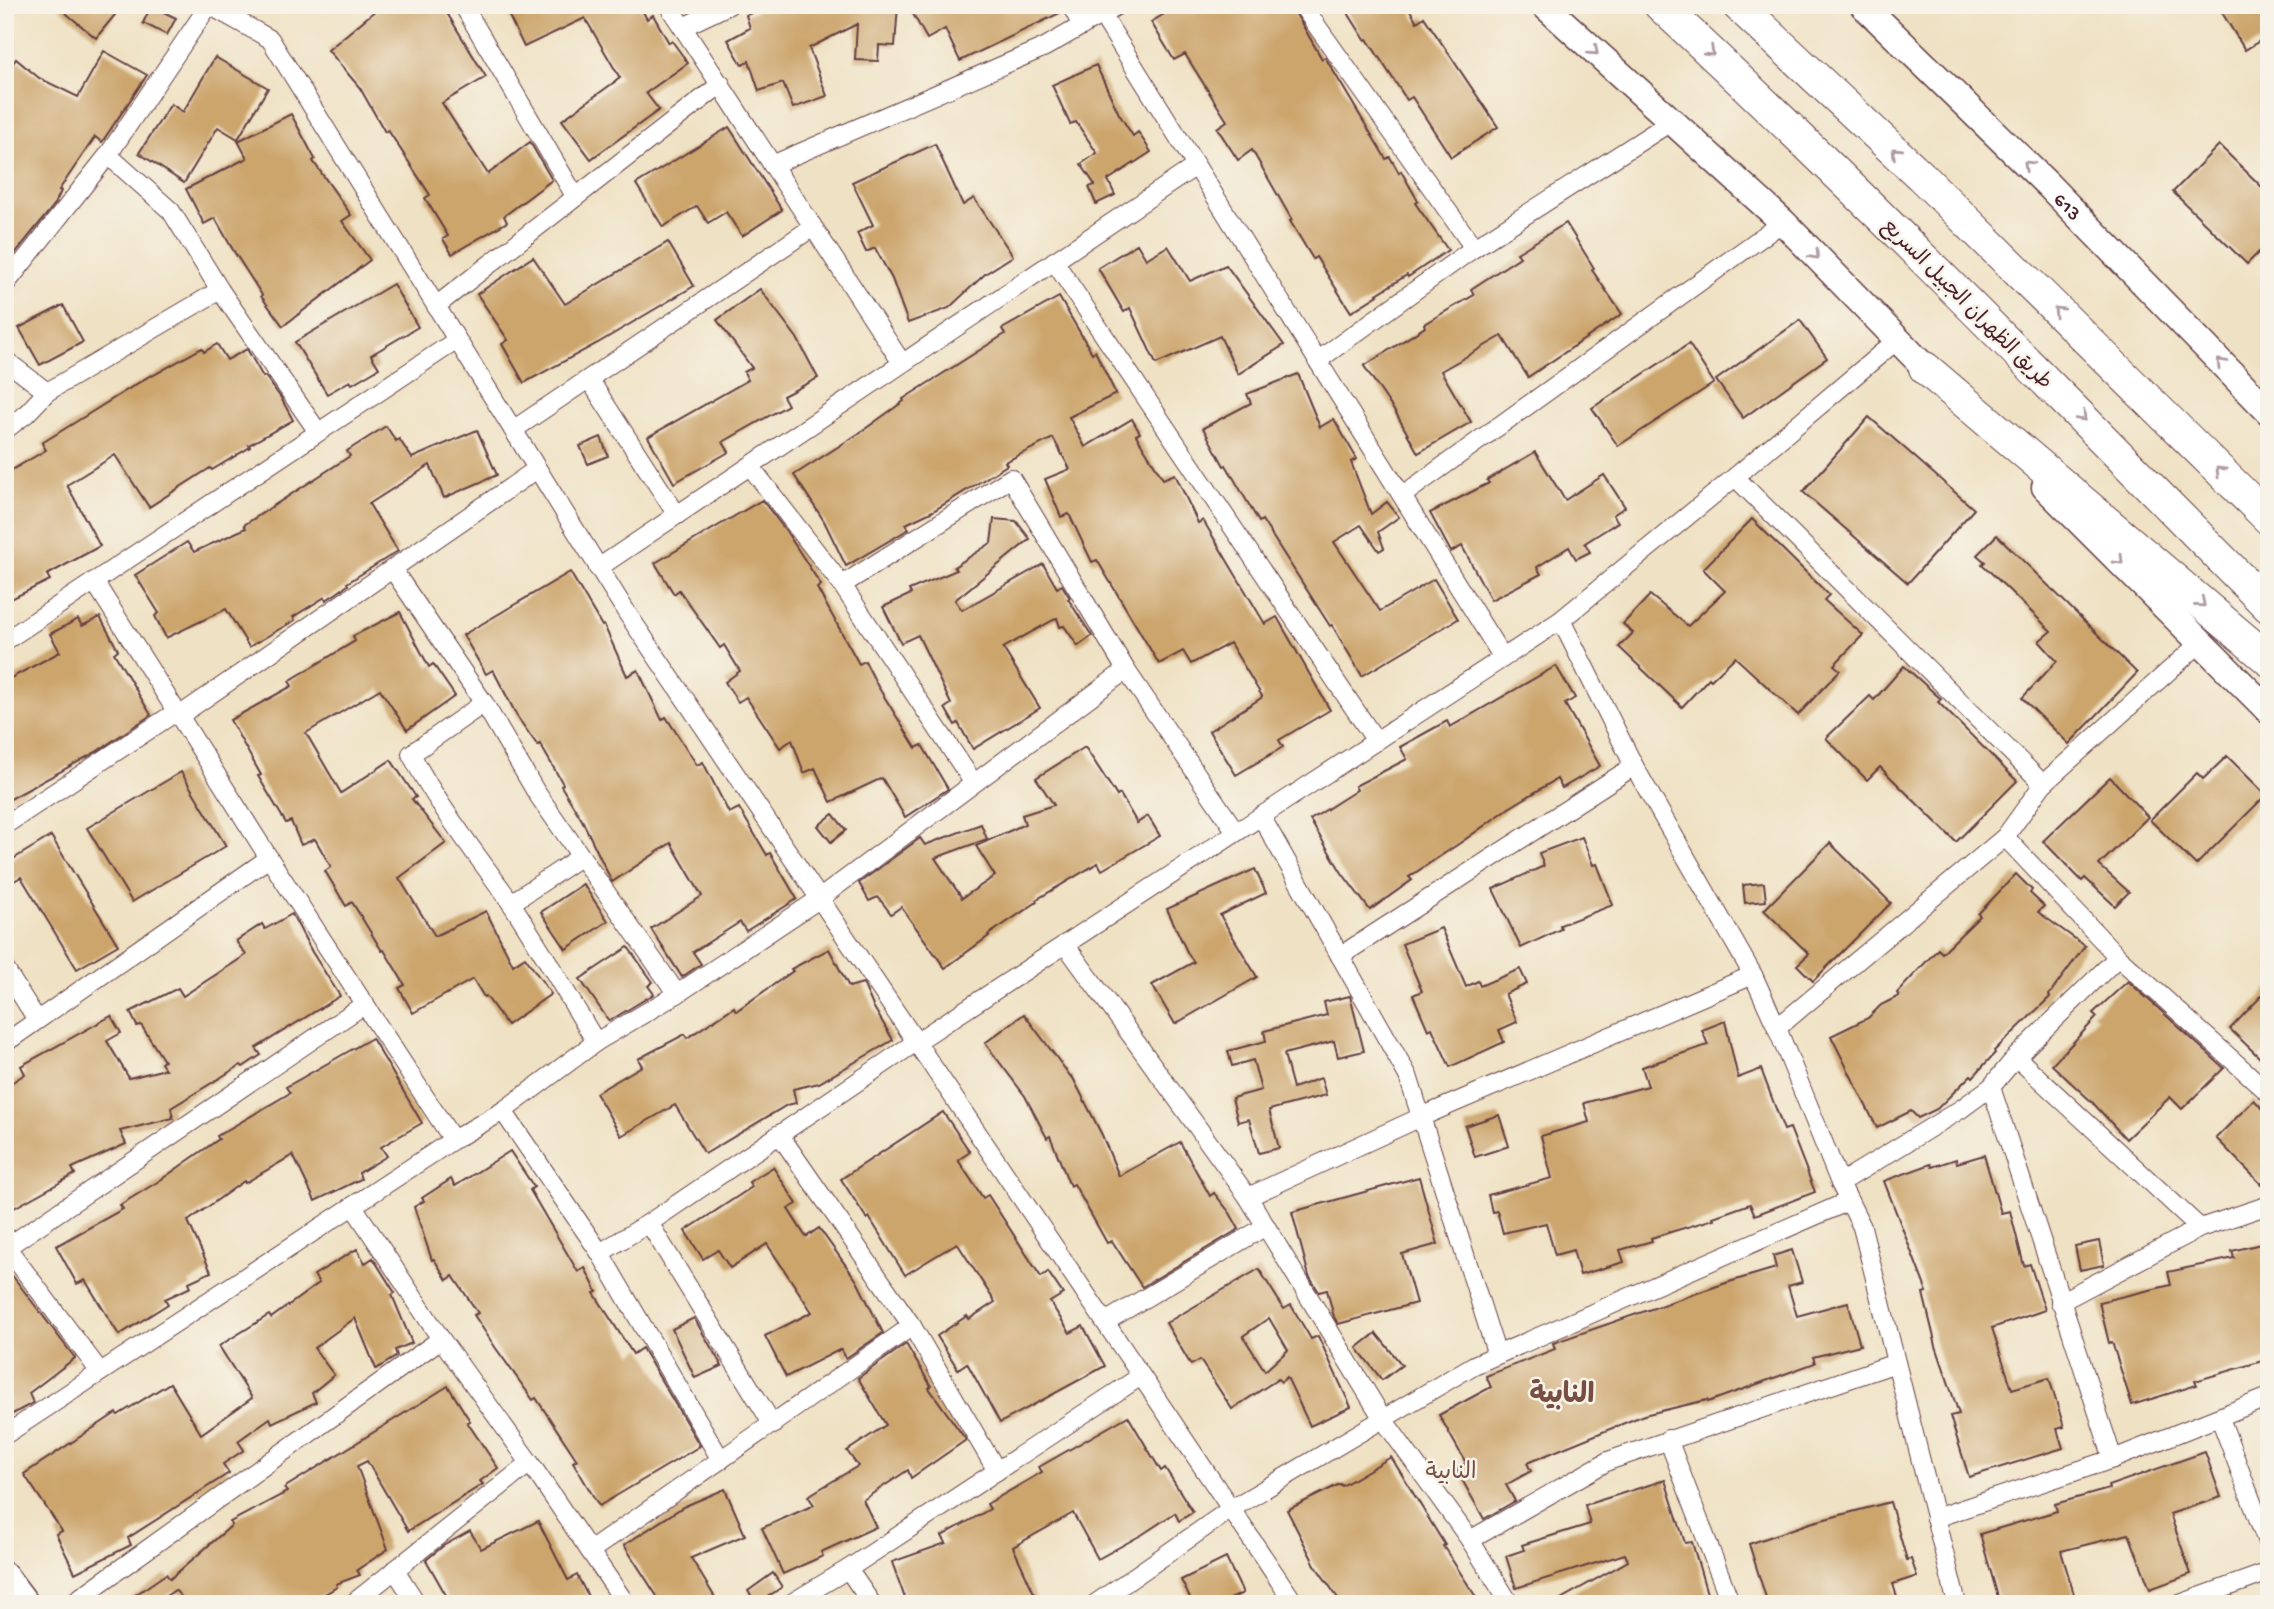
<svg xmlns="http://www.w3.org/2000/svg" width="2274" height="1609" viewBox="0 0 2274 1609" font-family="'Gochi Hand','Playpen Sans Arabic',sans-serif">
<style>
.building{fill:#cca56d;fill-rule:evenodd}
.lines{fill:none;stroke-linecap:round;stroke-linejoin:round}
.minor-casing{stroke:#633c42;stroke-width:20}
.primary-casing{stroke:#633c42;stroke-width:29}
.motorway-casing{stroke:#633c42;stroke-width:34}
.minor{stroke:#fff;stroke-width:18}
.primary{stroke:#fff;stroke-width:26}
.motorway{stroke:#fff;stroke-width:32}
.oneway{stroke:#ae9aa0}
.labels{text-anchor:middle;stroke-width:5;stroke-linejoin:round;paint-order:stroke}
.street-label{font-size:21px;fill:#4a1f2b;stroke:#f7f3e8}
.neighbourhood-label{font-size:23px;fill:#784e42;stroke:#f7f3e8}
.district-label{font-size:28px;font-weight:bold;fill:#784e42;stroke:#f7f3e8}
</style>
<rect width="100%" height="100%" fill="#f7f3e8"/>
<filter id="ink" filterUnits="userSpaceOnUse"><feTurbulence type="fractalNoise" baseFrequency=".0143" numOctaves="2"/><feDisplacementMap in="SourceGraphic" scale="14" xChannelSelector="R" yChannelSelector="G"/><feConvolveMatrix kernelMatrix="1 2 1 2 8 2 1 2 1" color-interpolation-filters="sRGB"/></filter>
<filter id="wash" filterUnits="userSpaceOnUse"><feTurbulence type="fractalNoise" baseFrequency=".00686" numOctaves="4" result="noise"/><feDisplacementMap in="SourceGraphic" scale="28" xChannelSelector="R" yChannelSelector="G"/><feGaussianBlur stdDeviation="1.57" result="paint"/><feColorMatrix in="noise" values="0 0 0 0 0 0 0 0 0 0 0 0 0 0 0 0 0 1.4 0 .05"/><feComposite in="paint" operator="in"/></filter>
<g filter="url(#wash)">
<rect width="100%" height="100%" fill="#efe1c3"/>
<g id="blocks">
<g class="building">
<path d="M56 5H123L96 38Z"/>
<path d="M382 5H442L486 77 442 103 488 174 530 142 552 180 504 216 507 222 452 254 443 239 448 236 425 198 430 195 388 130 385 132 360 88 328 50Z"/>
<path d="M515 5H639L647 19 653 15 669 43 672 41 688 63 646 93 659 110 591 159 562 120 620 78 585 18 524 47 506 10Z"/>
<path d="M772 5H898L895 46 879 45 878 61 855 60 857 24 809 48 827 96 793 108 783 83 759 91 749 61 742 65 728 40 750 28 746 15Z"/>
<path d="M908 5H1060L1062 12 960 61 945 29 927 39Z"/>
<path d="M1179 5H1291L1322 59 1325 57 1386 159 1390 157 1399 173 1401 171 1418 201 1415 203 1448 250 1408 277 1407 275 1377 294 1378 295 1351 312 1316 257 1313 259 1290 221 1292 220 1252 150 1238 160 1217 128 1227 121 1185 54 1174 60 1151 22Z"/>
<path d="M1343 5H1407L1417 22 1424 17 1498 127 1451 157 1412 97 1407 100 1367 39 1365 40Z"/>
<path d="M2231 5H2269V35L2245 50 2221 11Z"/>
<path d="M151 6 176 18 167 35 143 23Z"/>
<path d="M104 51 147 75 102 142 95 137 59 190 61 191 55 204 5 266V73L16 59 39 78 78 97Z"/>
<path d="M215 57 268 88 238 139 218 127 184 183 139 153 171 104 183 112Z"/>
<path d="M1096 65 1119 114 1133 136 1138 132 1151 152 1108 180 1115 195 1096 204 1089 187 1095 185 1081 164 1097 153 1076 122 1070 124 1052 85Z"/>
<path d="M291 114 315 159 313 161 351 215 342 221 370 260 283 326 261 296 262 295 233 250 215 218 204 224 186 189 247 158 238 141Z"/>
<path d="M729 127 782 210 742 236 726 212 708 223 697 206 663 227 636 184Z"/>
<path d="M935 144 963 205 974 198 1013 256 985 274 949 308 908 323 892 279 875 248 866 252 857 233 873 225 852 182Z"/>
<path d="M2219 145 2269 194V242L2247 264 2173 192Z"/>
<path d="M1566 223 1594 268 1592 270 1622 314 1528 377 1502 336 1441 371 1471 422 1418 453 1397 415 1364 366 1425 327 1424 324 1474 295 1471 289 1520 257 1517 253Z"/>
<path d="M668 242 694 286 598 343 524 383 502 344 508 340 477 294 533 257 565 304Z"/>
<path d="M1137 244 1146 259 1168 246 1190 281 1226 265 1284 345 1238 374 1220 336 1156 364 1130 308 1124 312 1098 268Z"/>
<path d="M393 284 418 327 371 355 379 368 352 384 350 381 327 394 295 342Z"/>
<path d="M760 289 797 338 818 378 783 396 788 405 723 442 729 452 674 483 648 437 748 380 744 372 752 368 717 320Z"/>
<path d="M1059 297 1092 353 1095 351 1116 394 1069 417 1085 447 1132 419 1140 433 1136 435 1163 479 1175 474 1198 523 1203 520 1265 624 1277 617 1330 710 1279 740 1283 747 1236 775 1209 731 1261 698 1262 696 1230 643 1191 664 1183 651 1159 664 1097 560 1092 562 1069 514 1061 517 1045 479 1070 469 1053 438 1005 462 1007 465 933 511 906 524 909 529 846 566 824 521 794 475 858 434 904 401 903 399 1005 334 1002 329Z"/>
<path d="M63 305 83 342 40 365 19 328Z"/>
<path d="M1800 320 1827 358 1743 418 1716 380Z"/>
<path d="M217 344 227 360 247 349 263 377 265 376 281 398 293 420 249 445 250 447 212 470 210 468 149 507 115 455 67 485 100 546 47 575 50 580 5 602V474L46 450 42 443 151 375 152 376 202 348 204 352Z"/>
<path d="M1689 344 1714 383 1618 446 1592 408Z"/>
<path d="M1298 374 1320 427 1334 419 1357 459 1351 462 1371 514 1387 502 1399 517 1378 532 1384 548 1379 551 1361 525 1334 542 1380 611 1434 579 1458 619 1362 676 1332 625 1330 626 1262 520 1259 522 1226 465 1224 466 1203 428 1251 403 1247 394Z"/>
<path d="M1869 417 1974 509 1908 583 1803 492Z"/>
<path d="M386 426 396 441 399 439 412 458 477 430 497 475 444 498 430 465 369 504 398 551 347 583 348 585 337 593 326 600 325 597 293 617 295 620 249 647 226 609 166 638 155 616 159 613 135 575 187 542 194 552 246 528 244 525 350 456 347 451Z"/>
<path d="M601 437 608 456 588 464 580 446Z"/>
<path d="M1535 452 1565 500 1604 475 1625 507 1613 515 1618 522 1585 543 1590 552 1576 559 1569 547 1537 567 1541 574 1491 600 1462 546 1451 552 1430 513 1489 483 1487 480Z"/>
<path d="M762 500 786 531 821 585 817 588 859 664 865 661 877 685 916 748 922 745 948 789 905 817 882 778 831 802 815 768 804 773 792 740 780 748 746 697 738 702 725 682 740 671 724 645 720 648 679 590 674 594 655 563Z"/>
<path d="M994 519 1016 521 1030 539 955 600 962 610 1043 564 1057 588 1062 585 1070 598 1068 599 1092 636 1078 646 1064 626 1060 627 1057 618 1003 648 1040 708 973 749 958 723 955 725 945 708 951 704 918 635 901 643 883 607 911 594 909 590 957 570 954 567 991 543Z"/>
<path d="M1752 519 1829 595 1824 600 1863 635 1834 665 1840 670 1798 715 1735 657 1711 680 1709 678 1682 707 1619 647 1633 633 1623 624 1650 595 1688 626 1725 591 1703 569Z"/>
<path d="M1997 535 2137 673 2069 744 2022 698 2057 661 2039 641 2051 631 1982 564 1985 562 1977 555Z"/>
<path d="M570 572 602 626 604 625 627 676 638 670 662 720 666 717 697 765 703 762 729 813 739 808 767 855 770 853 797 899 746 931 740 922 693 952 701 964 682 977 651 929 702 896 671 843 612 882 582 820 561 786 563 784 540 744 538 746 518 718 493 670 486 674 463 635Z"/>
<path d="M400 612 429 667 433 664 455 696 407 730 380 689 306 733 341 793 391 760 416 797 412 799 446 843 399 878 435 936 486 911 513 965 525 957 551 994 507 1025 486 996 484 997 473 979 413 1013 399 988 405 985 384 950 382 951 352 902 346 906 325 871 331 867 315 839 301 845 291 821 286 823 258 776 261 775 230 720 292 686 289 681 355 641 353 636Z"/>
<path d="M100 617 118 650 114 653 151 715 96 752 5 802V681L60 652 50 634 78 619 82 626Z"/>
<path d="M1556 666 1575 698 1565 704 1600 766 1562 788 1557 779 1509 808 1463 841 1409 877 1412 880 1370 910 1342 873 1310 820 1357 790 1355 786 1407 759 1400 747 1447 721 1450 727Z"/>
<path d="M1904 666 1941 699 1938 702 2017 781 1956 842 1880 767 1867 780 1826 738 1870 696 1874 700Z"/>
<path d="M1085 747 1117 796 1120 794 1137 823 1148 816 1160 836 1102 870 1098 863 1036 900 1037 902 988 935 989 936 945 968 901 907 891 914 878 897 869 901 859 883 920 838 925 845 981 824 987 839 935 858 962 898 995 876 976 846 1025 824 1022 815 1054 805 1036 778Z"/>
<path d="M2227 756 2266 795 2196 865 2150 820 2197 773 2203 779Z"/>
<path d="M181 772 226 846 132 902 87 828Z"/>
<path d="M2110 777 2148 817 2099 865 2129 892 2115 906 2085 878 2082 881 2043 841Z"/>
<path d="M833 814 846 830 831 842 818 826Z"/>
<path d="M51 836 118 945 77 969 21 877 5 886V864Z"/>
<path d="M1582 837 1593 865 1597 864 1613 905 1560 925 1561 929 1521 948 1493 889 1544 866 1539 853Z"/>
<path d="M1830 843 1891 903 1813 981 1797 965 1809 954 1764 910Z"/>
<path d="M1255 869 1266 893 1220 915 1257 977 1175 1024 1152 985 1194 962 1188 954 1167 909Z"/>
<path d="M2016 874 2032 890 2030 893 2044 906 2038 912 2085 946 2049 995 2050 997 1994 1051 1995 1053 1973 1077 1971 1075 1937 1109 1918 1118 1911 1111 1877 1128 1831 1036 1868 1018 1881 1005 1899 996 1897 993 1938 949 1942 953 1980 916 1978 914Z"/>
<path d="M1764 883 1766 901 1745 903 1743 885Z"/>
<path d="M583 884 608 921 566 949 541 912Z"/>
<path d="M292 914 312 952 340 996 256 1048 261 1055 243 1067 241 1065 171 1108 173 1118 120 1131 126 1144 72 1168 75 1174 14 1208 5 1192V1087L25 1074 21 1066 111 1016 121 1033 107 1041 129 1078 165 1069 161 1063 164 1061 141 1025 137 1026 130 1012 178 988 183 996 246 955 236 941 262 924 265 929Z"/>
<path d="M1441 928 1466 987 1478 981 1480 986 1520 969 1527 984 1505 994 1517 1022 1499 1030 1504 1042 1450 1067 1432 1028 1428 1030 1413 995 1422 991 1402 944Z"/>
<path d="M628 947 653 982 648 986 654 994 609 1021 580 979Z"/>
<path d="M829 949 849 987 863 983 873 1006 893 1040 819 1083 793 1089 796 1103 787 1105 705 1154 675 1105 621 1136 596 1093 642 1066 638 1059 685 1034 687 1038 734 1007 736 1011 793 971 791 969Z"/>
<path d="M2128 981 2224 1068 2182 1109 2170 1097 2126 1139 2093 1103 2052 1065 2097 1017 2093 1013Z"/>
<path d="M2269 988V1049L2260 1058 2230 1029Z"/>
<path d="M1350 996 1364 1051 1338 1057 1334 1041 1284 1054 1293 1088 1321 1078 1326 1095 1269 1110 1279 1148 1259 1153 1249 1119 1238 1122 1232 1098 1261 1090 1253 1060 1232 1066 1228 1051 1266 1041 1264 1031 1327 1015 1324 1002Z"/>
<path d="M1024 1014 1071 1077 1072 1076 1102 1135 1119 1176 1180 1142 1210 1196 1214 1193 1230 1213 1239 1229 1142 1287 1112 1241 1107 1243 1074 1184 1070 1186 1050 1136 1047 1138 1025 1096 985 1043Z"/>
<path d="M1725 1021 1738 1078 1761 1069 1784 1130 1790 1128 1815 1192 1755 1215 1750 1204 1713 1217 1714 1219 1651 1238 1652 1241 1620 1250 1624 1262 1580 1275 1573 1250 1555 1255 1546 1223 1503 1233 1497 1211 1492 1212 1488 1195 1552 1178 1541 1136 1589 1122 1584 1103 1648 1086 1642 1067 1708 1045 1702 1030Z"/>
<path d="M372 1038 422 1123 381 1147 387 1156 359 1173 361 1179 315 1201 293 1155 245 1183 244 1181 188 1221 211 1272 189 1282 191 1287 165 1299 168 1304 119 1335 85 1280 77 1284 56 1246 123 1209 120 1205 159 1181 219 1139 217 1136 290 1093 286 1087Z"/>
<path d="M2254 1100 2269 1115V1176L2261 1184 2216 1138Z"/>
<path d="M943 1112 970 1152 958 1160 983 1198 988 1195 1041 1277 1048 1272 1063 1294 1050 1302 1070 1333 1083 1326 1105 1366 1000 1423 967 1363 958 1369 937 1336 967 1316 969 1319 995 1302 957 1243 905 1275 869 1217 867 1219 841 1179Z"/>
<path d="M1499 1115 1509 1146 1475 1157 1465 1126Z"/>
<path d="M510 1151 534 1187 530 1190 578 1272 585 1268 597 1292 594 1293 633 1354 642 1348 700 1446 599 1506 573 1462 577 1460 536 1398 533 1400 495 1347 474 1315 478 1313 453 1276 447 1280 434 1259 432 1260 414 1207 424 1201 422 1198 451 1179 455 1186Z"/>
<path d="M1984 1155 2001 1213 2010 1211 2024 1266 2030 1264 2045 1310 1992 1328 2012 1389 2049 1378 2064 1427 2057 1429 2063 1448 1969 1477 1950 1416 1959 1414 1936 1346 1923 1293 1927 1292 1884 1181 1931 1164 1932 1167 1956 1159 1957 1163Z"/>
<path d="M773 1167 797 1204 788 1209 806 1237 819 1228 857 1281 883 1333 846 1358 841 1349 786 1377 765 1336 812 1312 767 1244 730 1268 718 1250 703 1259 685 1231 752 1187 749 1182Z"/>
<path d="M1419 1177 1438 1244 1402 1254 1416 1303 1338 1324 1334 1317 1327 1290 1319 1292 1309 1276 1292 1212Z"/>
<path d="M2099 1241 2104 1265 2080 1270 2075 1246Z"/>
<path d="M2269 1242V1359L2195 1381 2197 1385 2132 1405 2112 1342 2109 1343 2099 1302 2171 1285 2168 1272 2234 1258 2232 1251Z"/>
<path d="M357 1249 365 1263 373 1258 395 1293 392 1295 412 1343 395 1350 397 1356 376 1369 355 1318 314 1348 334 1375 312 1393 316 1402 272 1423 270 1418 238 1441 244 1450 223 1464 229 1473 128 1538 131 1545 75 1573 56 1534 62 1531 24 1474 116 1413 118 1415 170 1383 201 1434 252 1398 219 1346 269 1315 271 1318 319 1283 314 1275Z"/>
<path d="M1792 1250 1802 1282 1788 1286 1797 1316 1848 1302 1860 1345 1813 1357 1815 1363 1708 1402 1707 1400 1644 1415 1527 1463 1531 1471 1506 1485 1515 1501 1484 1519 1456 1469 1466 1463 1439 1415 1491 1387 1486 1376 1555 1349 1553 1343 1729 1282 1776 1268 1773 1256Z"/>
<path d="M5 1266 75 1358 29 1393 33 1403 5 1418Z"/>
<path d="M1259 1269 1284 1309 1291 1305 1311 1339 1318 1336 1351 1407 1310 1426 1287 1377 1281 1382 1278 1379 1232 1409 1200 1360 1191 1365 1166 1323ZM1269 1318 1288 1350 1265 1371 1243 1336Z"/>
<path d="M694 1318 722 1366 695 1378 672 1329Z"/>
<path d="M1376 1333 1402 1365 1382 1380 1357 1348Z"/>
<path d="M906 1344 931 1386 929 1388 966 1440 911 1478 908 1470 863 1500 876 1527 821 1552 823 1556 783 1574 762 1528 814 1505 808 1496 858 1466 847 1451 886 1425 858 1378Z"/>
<path d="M448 1386 470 1421 467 1422 498 1468 480 1481 483 1484 408 1531 367 1461 357 1466 388 1549 357 1570 360 1575 336 1584 337 1587 307 1604H188L175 1590 154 1604H122L166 1574 170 1579 232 1525 230 1522 287 1492 284 1488Z"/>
<path d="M1128 1416 1161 1471 1165 1468 1193 1512 1179 1521 1175 1513 1143 1534 1098 1559 1073 1513 1013 1547 1039 1604H907L892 1562 946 1543 942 1536 990 1509 987 1504 1042 1472 1039 1467Z"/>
<path d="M2205 1452 2221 1497 2170 1514 2191 1574 2150 1589 2129 1534 2061 1551 2077 1604H2000L1980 1534 2057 1511 2055 1504 2109 1489 2108 1486Z"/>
<path d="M1391 1457 1445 1545 1443 1546 1476 1597 1466 1604H1425L1421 1598 1410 1604H1342L1315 1565 1287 1510 1340 1484 1342 1486Z"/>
<path d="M1665 1480 1685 1543 1692 1542 1710 1604H1552L1628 1561 1625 1554 1516 1588 1506 1556 1524 1550 1522 1545 1590 1524 1585 1505Z"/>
<path d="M725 1489 745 1535 691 1558 719 1604H662L624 1545 683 1507Z"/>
<path d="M1890 1502 1907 1560 1911 1559 1917 1576 1893 1584 1899 1604H1768L1749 1544 1810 1523Z"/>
<path d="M538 1521 568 1580 577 1575 592 1604H451L426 1560 443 1546 470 1531 481 1549Z"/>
<path d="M1226 1558 1243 1593 1220 1604H1193L1181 1580Z"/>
<path d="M773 1573 782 1587 757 1604 748 1591Z"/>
</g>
</g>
</g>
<g filter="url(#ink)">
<use href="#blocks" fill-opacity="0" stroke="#633c42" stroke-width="2"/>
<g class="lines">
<g class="minor-casing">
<g id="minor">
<path d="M209 5 270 39 627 613 1295 1604"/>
<path d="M463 5 575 196"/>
<path d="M668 5 902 363"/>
<path d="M1071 5 1082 26"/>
<path d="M1302 5 1474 248"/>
<path d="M1102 15 1503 658"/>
<path d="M683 27 729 5"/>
<path d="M108 155 171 211 220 290 318 432"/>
<path d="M772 165 1045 47 1118 5"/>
<path d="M1054 261 1376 741"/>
<path d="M5 285 108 155 209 5"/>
<path d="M436 306 721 84"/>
<path d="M5 360 47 392"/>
<path d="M1317 361 1474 248 1672 121"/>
<path d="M589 379 677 515"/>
<path d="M5 430 26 414 47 392 220 290"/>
<path d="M513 430 813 227"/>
<path d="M750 466 842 585 973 782"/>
<path d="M1735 477 2043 784"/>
<path d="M1403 495 1783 222"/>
<path d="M598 568 1196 166"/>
<path d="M393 570 484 703 536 792 677 994"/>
<path d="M94 581 269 858 453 1140"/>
<path d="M842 585 1011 478 1126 670 1236 832"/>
<path d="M1561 620 1634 766 1753 975 1777 1028 1840 1183 1862 1227 1957 1604"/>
<path d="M5 641 457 340"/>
<path d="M484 703 411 754C438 806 475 852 509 900 540 946 567 995 596 1042"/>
<path d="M179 716 537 469"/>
<path d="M1261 816 1408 1076 1497 1355"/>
<path d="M5 825 176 712"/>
<path d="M2005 837 2118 957 2269 1093"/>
<path d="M511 903 580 857"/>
<path d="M1065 944 1248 1197 1383 1419 1470 1540 1510 1604"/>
<path d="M1340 956 1634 766"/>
<path d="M5 969 37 1020"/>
<path d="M1777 1028 2005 837 2043 784 2201 642"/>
<path d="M5 1043 269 858"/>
<path d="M2016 1057 2200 1228"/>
<path d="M1991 1087 2113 1459"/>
<path d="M503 1111 600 1253 721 1460"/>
<path d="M779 1134 912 1326 997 1471"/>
<path d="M1840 1183 1961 1109 1991 1087 2016 1057 2118 957"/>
<path d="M1248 1197 1421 1117 1753 975"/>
<path d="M353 1206 441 1339 530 1463 626 1604"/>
<path d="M649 1223 773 1425"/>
<path d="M5 1245 100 1372"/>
<path d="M7 1247 365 1004"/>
<path d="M600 1253 649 1223 916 1042 1561 620 1735 477 1897 340"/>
<path d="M2060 1302 2200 1228 2269 1205"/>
<path d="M1105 1322 1266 1226"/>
<path d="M2220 1418 2269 1547"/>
<path d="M5 1435 453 1140 503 1111 596 1042 677 994 819 899 1126 670"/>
<path d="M1668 1439 1731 1604"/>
<path d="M1935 1518 2113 1459 2269 1397"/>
<path d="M1470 1540 1608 1461 1896 1363"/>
<path d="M590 1551 912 1326"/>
<path d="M848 1569 872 1604"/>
<path d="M395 1570 417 1604"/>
<path d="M71 1604 441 1339"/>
<path d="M352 1604 530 1463"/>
<path d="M790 1604 848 1569 1141 1376"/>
<path d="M1095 1604 1231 1509 1474 1365 1849 1201"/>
<path d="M2180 1604 2269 1572"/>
</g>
</g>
<g class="primary-casing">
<g id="primary">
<path d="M1544 5 1783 222 1938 381"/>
<path id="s1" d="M1863 5 2048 185 2269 412"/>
<path d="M2045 487 2269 711"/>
<path d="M5 1576 26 1604"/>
</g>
</g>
<g class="motorway-casing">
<g id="motorway">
<path d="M1660 5C1869 199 2068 404 2269 607"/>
<path d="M1738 5 1921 176 2269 519"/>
<path d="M1925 368 2269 660"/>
</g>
</g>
<use href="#minor" class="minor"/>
<use href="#primary" class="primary"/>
<use href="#motorway" class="motorway"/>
</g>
<defs><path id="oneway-chevron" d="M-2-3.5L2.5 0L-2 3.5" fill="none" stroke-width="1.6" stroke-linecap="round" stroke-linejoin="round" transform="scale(1.75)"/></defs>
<g class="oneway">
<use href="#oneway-chevron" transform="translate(1594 51) rotate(42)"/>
<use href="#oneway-chevron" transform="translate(1710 52) rotate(43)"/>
<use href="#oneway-chevron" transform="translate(1896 152) rotate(-137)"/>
<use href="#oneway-chevron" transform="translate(2028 165) rotate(-136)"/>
<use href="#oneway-chevron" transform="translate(1815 255) rotate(46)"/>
<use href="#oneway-chevron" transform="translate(2058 311) rotate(-135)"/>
<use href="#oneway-chevron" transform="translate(2221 363) rotate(-134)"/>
<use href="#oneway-chevron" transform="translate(2082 417) rotate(46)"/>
<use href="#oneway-chevron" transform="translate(2220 471) rotate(-135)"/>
<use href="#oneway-chevron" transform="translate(2119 560) rotate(45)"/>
<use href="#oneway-chevron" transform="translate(2201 603) rotate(40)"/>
</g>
</g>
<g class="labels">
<g class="street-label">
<text dy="7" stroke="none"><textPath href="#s1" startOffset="287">613</textPath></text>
<text transform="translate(1968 303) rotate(45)" y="7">طريق الظهران الجبيل السريع</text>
</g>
<g class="neighbourhood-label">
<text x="1451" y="1478">النابية</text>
</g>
<g class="district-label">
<text x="1562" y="1402">النابية</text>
</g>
</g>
<rect width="2274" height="1609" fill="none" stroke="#f7f3e8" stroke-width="28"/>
</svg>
